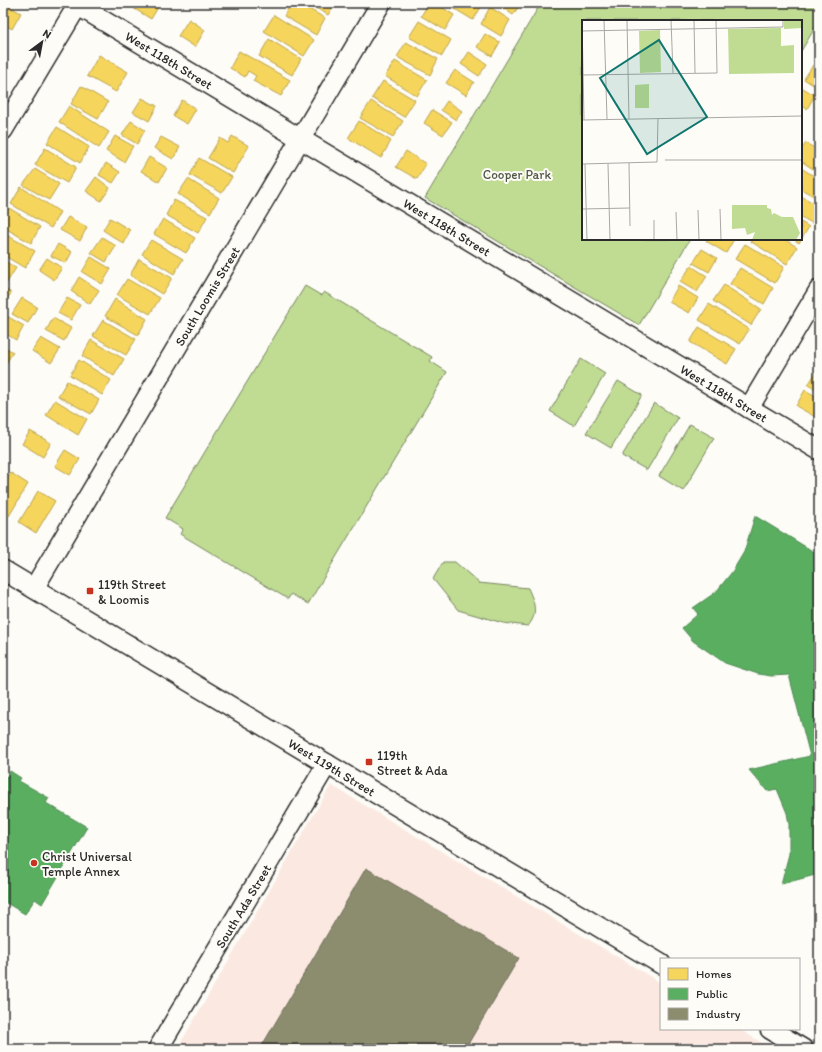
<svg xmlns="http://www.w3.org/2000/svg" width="822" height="1052" viewBox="0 0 822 1052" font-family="Itim,sans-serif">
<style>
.built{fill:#fbe9e1}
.green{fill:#c0dc93;stroke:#76845f}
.homes{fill:#f6d55c;stroke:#b9a24d}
.public{fill:#5aae61;stroke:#4c8751}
.industry{fill:#8c8c6e;stroke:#6f6f5a}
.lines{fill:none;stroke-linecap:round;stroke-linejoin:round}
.minor-casing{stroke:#2b2b2b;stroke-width:22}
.minor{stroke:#fdfcf7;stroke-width:19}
.poi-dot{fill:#c8321e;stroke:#fdfcf7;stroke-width:1.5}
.labels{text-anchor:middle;stroke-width:4;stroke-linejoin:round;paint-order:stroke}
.street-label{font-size:13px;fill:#2b2b2b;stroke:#fdfcf7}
.park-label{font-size:13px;fill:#505745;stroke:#fdfcf7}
.poi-label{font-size:13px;fill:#2b2b2b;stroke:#fdfcf7;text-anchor:start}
.inset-road{fill:none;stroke:#a9a8a5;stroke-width:1}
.view{fill:#0f766e;fill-opacity:0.15;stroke:#0f766e;stroke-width:2}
.inset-edge{fill:none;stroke:#2b2b2b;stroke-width:2}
</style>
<rect width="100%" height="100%" fill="#fdfcf7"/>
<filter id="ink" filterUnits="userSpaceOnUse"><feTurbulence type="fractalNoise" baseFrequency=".025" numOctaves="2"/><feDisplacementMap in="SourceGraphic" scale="8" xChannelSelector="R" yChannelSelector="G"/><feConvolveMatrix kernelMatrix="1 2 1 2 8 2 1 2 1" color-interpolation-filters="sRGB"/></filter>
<g filter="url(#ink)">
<path class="built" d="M331 785 661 983V1029H739L772 1049H177Z"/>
<g class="green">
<path d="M541 3H819V21L801 51V21H583V239H690L639 325 425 198Z"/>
<path d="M305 286 322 296 324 292 432 357 430 361 447 372 308 604 291 594 288 599 180 534 183 529 165 518Z"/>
<path d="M581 359 605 374 574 426 550 411Z"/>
<path d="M618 381 642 395 611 448 586 433Z"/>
<path d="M654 403 678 418 647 470 622 456Z"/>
<path d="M690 424 714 438 683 491 659 476Z"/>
<path d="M443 562H455L479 583 528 588C534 602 539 613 528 626L503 623 458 610 433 579Z"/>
</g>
<g class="homes">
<path d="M3 3 21 13 12 29 3 24Z"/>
<path d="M125 3H159L160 4 151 19Z"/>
<path d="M291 3H298L325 18 316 35 284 16Z"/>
<path d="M307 3H335L328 15Z"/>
<path d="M429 3H435L454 15 445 30 421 16Z"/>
<path d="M445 3H481L483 4 473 20Z"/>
<path d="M500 3H521L513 15 499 5Z"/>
<path d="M490 7 510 20 501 36 481 24Z"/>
<path d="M274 15 314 40 304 56 264 31Z"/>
<path d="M189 19 205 30 195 47 178 36Z"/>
<path d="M419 21 451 40 442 56 409 37Z"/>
<path d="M485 34 500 42 492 56 477 47Z"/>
<path d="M269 39 301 59 292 75 259 56Z"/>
<path d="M406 42 438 59 430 75 397 57Z"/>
<path d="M239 51 290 80 281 96 253 81 256 76 248 71 245 77 230 68Z"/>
<path d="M469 52 487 64 479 76 461 64Z"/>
<path d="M99 55 128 72 116 92 87 76Z"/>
<path d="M395 61 427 80 417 96 385 76Z"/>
<path d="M813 65 819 69 818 88 804 79Z"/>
<path d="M455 70 474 82 466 95 446 83Z"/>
<path d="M383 81 415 100 404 117 372 98Z"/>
<path d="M81 86 108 102 98 119 71 104Z"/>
<path d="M801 87 815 95 807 109 801 105Z"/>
<path d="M142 98 157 106 149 121 133 112Z"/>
<path d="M182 100 196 109 187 124 173 116Z"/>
<path d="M371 101 403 121 393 137 360 118Z"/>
<path d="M447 101 462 111 456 120 441 110Z"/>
<path d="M69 106 109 132 99 148 59 122Z"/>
<path d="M432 110 452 122 443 135 424 123Z"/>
<path d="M131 121 145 130 137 144 122 135Z"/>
<path d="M359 121 391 141 381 158 348 138Z"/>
<path d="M57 127 89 147 80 163 47 143Z"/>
<path d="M115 136 133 146 124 162 106 151Z"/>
<path d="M232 136 249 146 233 173 208 158 220 138 228 143Z"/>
<path d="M161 137 180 147 173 159 154 148Z"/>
<path d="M806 143 819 151V173L801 161V150Z"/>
<path d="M45 148 76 167 67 183 35 165Z"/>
<path d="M406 151 426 164 417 179 396 167Z"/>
<path d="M149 157 167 168 159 182 141 171Z"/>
<path d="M199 158 232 177 222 193 190 175Z"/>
<path d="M106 163 120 172 113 183 99 175Z"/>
<path d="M801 168 819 179V199L801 189Z"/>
<path d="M35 169 59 184 49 200 23 185Z"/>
<path d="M96 177 110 188 101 201 86 191Z"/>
<path d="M188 179 219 198 210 213 178 194Z"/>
<path d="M21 187 60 212 51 228 11 204Z"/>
<path d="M801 196 819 206V210L812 223 801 217Z"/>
<path d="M174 200 207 217 198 233 166 215Z"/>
<path d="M9 208 40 227 31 243 3 227V217Z"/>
<path d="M68 217 87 227 80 241 60 230Z"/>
<path d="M110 218 130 230 124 244 103 230Z"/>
<path d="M163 219 195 238 186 253 154 234Z"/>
<path d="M801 222 809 227 799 243 793 239H801Z"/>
<path d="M3 233 35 251 25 268 3 255Z"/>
<path d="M102 237 116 246 106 262 91 253Z"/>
<path d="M708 239H734L726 253 706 241Z"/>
<path d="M751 239H784L797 247 787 264 750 241Z"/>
<path d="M151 240 183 259 174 274 142 254Z"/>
<path d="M58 244 72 252 66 263 51 256Z"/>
<path d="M745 244 784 267 775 283 735 259Z"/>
<path d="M702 249 717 258 709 272 693 263Z"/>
<path d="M91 257 111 269 102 284 82 272Z"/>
<path d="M47 258 62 268 54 280 39 270Z"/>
<path d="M139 259 172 278 162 294 130 275Z"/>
<path d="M3 260 16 268 6 284 3 282Z"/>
<path d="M691 266 707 276 697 292 680 282Z"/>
<path d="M740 268 773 288 764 304 730 284Z"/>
<path d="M79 277 99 290 90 304 71 291Z"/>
<path d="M127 279 160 298 150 314 117 295Z"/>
<path d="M724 285 761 309 751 325 713 301Z"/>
<path d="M678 286 698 298 689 313 669 302Z"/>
<path d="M3 288 11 293 3 306Z"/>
<path d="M22 298 37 307 28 323 12 314Z"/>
<path d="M67 298 80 305 71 320 58 313Z"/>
<path d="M115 299 147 319 138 335 105 316Z"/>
<path d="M709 304 749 329 740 344 699 320Z"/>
<path d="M5 315 24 326 16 340 3 332V319Z"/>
<path d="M53 318 71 328 64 341 46 331Z"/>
<path d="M103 320 136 339 126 355 93 336Z"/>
<path d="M699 327 736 349 727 364 690 342Z"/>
<path d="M41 338 60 349 51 363 32 351Z"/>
<path d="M91 340 124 359 114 376 82 356Z"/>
<path d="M3 346 13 352 5 365 3 364Z"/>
<path d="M79 360 111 380 102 395 70 375Z"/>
<path d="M818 369 819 370V392L808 385Z"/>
<path d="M67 381 99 400 91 414 58 396Z"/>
<path d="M805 390 819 398V419L796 406Z"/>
<path d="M55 400 87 419 78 435 46 415Z"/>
<path d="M30 431 51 443 43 457 22 444Z"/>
<path d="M65 450 80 459 70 475 55 466Z"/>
<path d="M11 473 28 484 9 516 3 513V486Z"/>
<path d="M38 491 55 501 36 533 19 522Z"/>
</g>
<g class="public">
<path d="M755 516 819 555V874L781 884 789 854V824L787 813 777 789 767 791 749 770 810 756 789 675 771 676 758 674 725 663 693 641 682 628 698 614 693 608 716 592 732 572 744 552Z"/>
<path d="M10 771 21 778 19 781 49 798 46 803 87 827 42 904 35 899 25 914 3 901V775L7 777Z"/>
</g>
<path class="industry" d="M366 868 519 958 465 1049H260Z"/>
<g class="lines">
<g class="minor-casing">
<g id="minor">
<path d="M74 3 819 450"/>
<path d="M3 130 79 3"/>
<path d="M749 408 819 290"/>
<path d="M3 570 661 964"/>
<path d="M34 588 381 3"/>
<path d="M770 1029 803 1049"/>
<path d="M158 1049 327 764"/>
</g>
</g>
<use href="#minor" class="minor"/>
</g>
</g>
<g class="poi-dot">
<rect x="86" y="587" width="8" height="8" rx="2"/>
<rect x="365" y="758" width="8" height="8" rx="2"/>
<circle cx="34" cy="863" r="4"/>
</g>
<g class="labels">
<g class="street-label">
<text transform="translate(169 60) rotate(31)" y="5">West 118th Street</text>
<text transform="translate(447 227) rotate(31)" y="5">West 118th Street</text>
<text transform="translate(207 296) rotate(-59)" y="5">South Loomis Street</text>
<text transform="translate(724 393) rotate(31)" y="5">West 118th Street</text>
<text transform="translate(332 767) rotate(31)" y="5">West 119th Street</text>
<text transform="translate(243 906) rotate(-59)" y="5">South Ada Street</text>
</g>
<g class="park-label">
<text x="517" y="179">Cooper Park</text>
</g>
<g class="poi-label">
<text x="98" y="589">119th Street<tspan x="98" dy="15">&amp; Loomis</tspan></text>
<text x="377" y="760">119th<tspan x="377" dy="15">Street &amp; Ada</tspan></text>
<text x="42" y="861">Christ Universal<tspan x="42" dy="15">Temple Annex</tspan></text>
</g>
</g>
<g transform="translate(582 20)">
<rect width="220" height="220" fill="#fdfcf7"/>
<path d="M202 0H220V8L202 9ZM199 8V26L212 25V53L147 54 146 9ZM78 10 79 52 58 53 57 11ZM67 64V88H53V65ZM150 185H185V188L189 189 190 195 192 193 200 197H211L218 213 214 220H170L173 212 165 215 163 208 150 209Z" fill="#c0dc93"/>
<path class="inset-road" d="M0 0 2 100M22 0 25 99M45 0 47 99M89 0 91 53M112 0 113 53M0 11 201 7V0M0 55 135 53 134 0M0 100 220 96M83 140H220M47 143 48 206M0 144 75 142 76 98M3 144 5 220M26 144 28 220M0 189 48 188M138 189 139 220M116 190 117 220M94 192 95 220M72 200V220"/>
<path class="view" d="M77 20 125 97 65 134 18 58Z"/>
<rect width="220" height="220" class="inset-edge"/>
</g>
<rect width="822" height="1052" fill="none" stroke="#fdfcf7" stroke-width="16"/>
<rect x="8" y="8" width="806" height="1036" fill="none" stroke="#2b2b2b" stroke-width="1.5" filter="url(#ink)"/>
<rect x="660" y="958" width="140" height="72" fill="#fdfcf7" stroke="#a9a8a5"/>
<rect x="668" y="968" width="20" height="12" fill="#f6d55c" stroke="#a9a8a5"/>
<text x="696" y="978" font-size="12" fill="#2b2b2b">Homes</text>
<rect x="668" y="988" width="20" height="12" fill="#5aae61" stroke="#a9a8a5"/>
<text x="696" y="998" font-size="12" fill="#2b2b2b">Public</text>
<rect x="668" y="1008" width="20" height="12" fill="#8c8c6e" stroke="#a9a8a5"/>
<text x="696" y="1018" font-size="12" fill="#2b2b2b">Industry</text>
<g transform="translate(42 42) rotate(32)" stroke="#fdfcf7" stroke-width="3" paint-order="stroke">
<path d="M0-3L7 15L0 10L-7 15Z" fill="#2b2b2b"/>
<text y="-6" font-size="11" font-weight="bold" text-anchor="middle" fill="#2b2b2b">N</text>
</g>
</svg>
